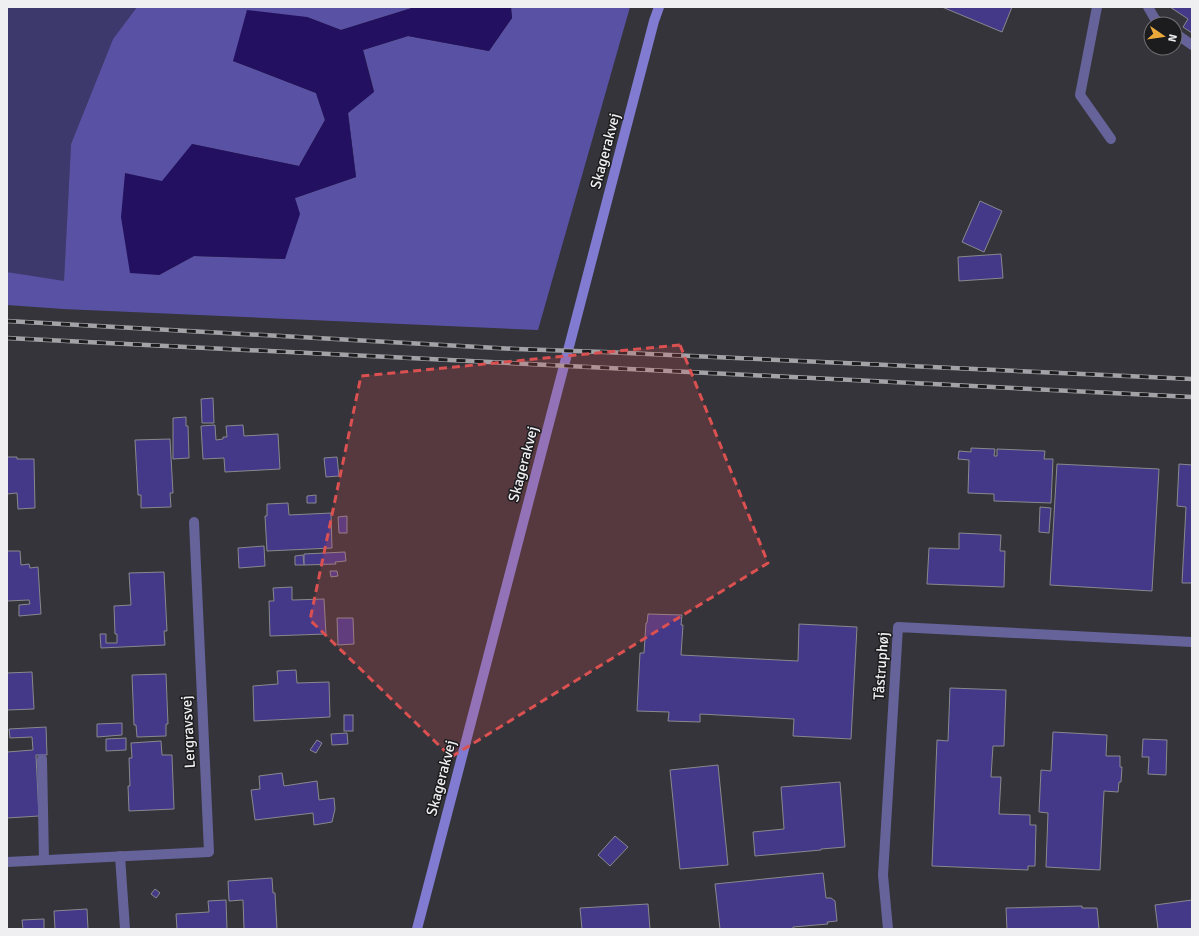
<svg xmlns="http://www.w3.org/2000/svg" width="1199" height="936" viewBox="0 0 1199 936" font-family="Signika,sans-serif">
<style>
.green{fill:#3d396d}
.forest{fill:#5951a4}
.water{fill:#241060}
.building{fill:#443989;stroke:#88888e}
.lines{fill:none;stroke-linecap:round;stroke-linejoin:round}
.lane{stroke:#656399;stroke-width:10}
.street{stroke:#656399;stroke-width:10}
.secondary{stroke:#817bd1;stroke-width:10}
.rail-casing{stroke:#a3a3a7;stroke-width:4.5}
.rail{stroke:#1c1c1f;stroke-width:3;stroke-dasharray:9;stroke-linecap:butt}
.marked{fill:#db5050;fill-opacity:0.2;stroke:#db5050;stroke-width:3;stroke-dasharray:8 5;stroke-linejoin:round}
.labels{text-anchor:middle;stroke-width:3;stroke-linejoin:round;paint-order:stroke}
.street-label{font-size:15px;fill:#efeff2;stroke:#1c1c1f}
</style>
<rect width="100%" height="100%" fill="#34343a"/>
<path class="green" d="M7 7H137L113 39 71 144 64 282 7 272Z"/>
<path class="forest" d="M137 7H415L341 30 307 17 233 61 316 93 325 120 299 166 192 144 159 275 194 256 285 259 295 198 356 177 348 113 374 91 363 50 408 36 489 51 512 18 511 7H630L538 330 63 309 7 305V272L64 281 71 144 113 39Z"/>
<path class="water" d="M415 7H511L512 18 489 51 408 36 363 50 374 92 348 113 356 177 295 198 300 214 285 259 194 256 159 275 130 273 121 217 125 173 162 181 192 144 299 166 325 120 316 93 233 61 247 10 307 17 341 30Z"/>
<g class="building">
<path d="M942 7H1012L1002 32Z"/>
<path d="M1170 7H1192V33L1183 27 1188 19Z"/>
<path d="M980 201 1002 211 984 252 962 242Z"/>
<path d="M1001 254 1003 278 959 281 958 257Z"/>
<path d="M213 398 214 423H202L201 399Z"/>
<path d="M186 417V426H188L189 458 173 459V418Z"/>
<path d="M215 425 216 440 223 439V437H227L226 426 243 425 244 436 278 434 280 469 225 472 224 458 203 459 201 426Z"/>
<path d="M170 439 173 493H170L171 507 141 508V495H138L135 440Z"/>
<path d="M971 448 995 449 994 456H997V449L1045 451 1044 459H1053L1051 503 994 501V494L968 493 969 460 958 459 959 451 971 452Z"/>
<path d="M7 457H17V459H34L35 508 18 509 17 493 7 494Z"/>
<path d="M337 457 339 476 326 477 324 458Z"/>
<path d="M1057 464 1159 469 1152 591 1050 585Z"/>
<path d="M1179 464 1192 465V583H1182L1186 507 1177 506Z"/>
<path d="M316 495V503H307V496Z"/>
<path d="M288 503 289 515 331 513 332 548 267 551 265 516H267V504Z"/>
<path d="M1040 507 1051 508 1049 533 1039 532Z"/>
<path d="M347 516V533H339L338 517Z"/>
<path d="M959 533 1001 535 1000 551H1005L1004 587 927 584 929 548 959 549Z"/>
<path d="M264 546 265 566 239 568 238 548Z"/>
<path d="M7 551H20L21 565 29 564 30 568 38 567 41 614 19 616V605L30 604 29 600 7 601Z"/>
<path d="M345 552 346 561 335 562 336 564 304 565V554Z"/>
<path d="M303 555 304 565H295V556Z"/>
<path d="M330 571H337L338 576 331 577Z"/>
<path d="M164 572 167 631H164L165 645 101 648 100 634H106V643H117V634H115L114 606 131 605 129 573Z"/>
<path d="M292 587V600L324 599 326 634 270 636 269 601H274L273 588Z"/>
<path d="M648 614 682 615 681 625H683L681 655 798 661 799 624 857 627 851 739 793 736 794 719 700 714V722L668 721 669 712 637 711 640 653H644L646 623H647Z"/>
<path d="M337 618H353L354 644 338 645Z"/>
<path d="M296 670 297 683 329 682 330 717 254 721 253 686 278 684 277 671Z"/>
<path d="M32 672 34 709 7 710V673Z"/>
<path d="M166 674 168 724H166V736L137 737 136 725H134L132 675Z"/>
<path d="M950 688 1006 690 1004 746H993L991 777H1001L999 814 1030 815V825H1036L1035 866H1028V870L932 866 937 740 948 741Z"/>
<rect x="344" y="715" width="9" height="16"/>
<path d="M122 723V735L97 737V724Z"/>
<path d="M46 727 47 755H36L39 816 7 818V752L33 750 32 737 10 738 9 729Z"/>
<path d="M1053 732 1107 735 1106 756H1120V767H1122L1121 782H1119L1118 792 1104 791 1100 870 1046 867 1048 813 1039 812 1041 770 1051 771Z"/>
<path d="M347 733 348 744 332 745 331 734Z"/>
<path d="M126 738V750L106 751V739Z"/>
<path d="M1143 739 1167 740 1166 775 1148 774 1149 757H1142Z"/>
<path d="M317 740 322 743 316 753 310 750Z"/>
<path d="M161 741 162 755H172L174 809 129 811 128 786H130L129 758H132L131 743Z"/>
<path d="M718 765 728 865 680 869 670 770Z"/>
<path d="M282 773 284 786 317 781 319 800 334 798 335 809 332 822 314 825 313 813 255 820 251 790 260 789 259 776Z"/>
<path d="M840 782 845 847 821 849V850L755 856 753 832 784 829 781 787Z"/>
<path d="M615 836 628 847 610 866 598 855Z"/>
<path d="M823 873 826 898H831L835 901 837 921 827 922 828 924 793 927V929H720L715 884Z"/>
<path d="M272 878 273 893H275L277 929H244L243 900 229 901 228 881Z"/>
<path d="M155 889 160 893 156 898 151 894Z"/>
<path d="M226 900 227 929H177L176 914 209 912 208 901Z"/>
<path d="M1192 900V929H1158L1155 905Z"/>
<path d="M648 904 650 929H582L580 908Z"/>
<path d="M1082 906V908H1097L1099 929H1007L1006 908Z"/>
<path d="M87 909 88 929H55L54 911Z"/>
<path d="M44 919V929H23L22 920Z"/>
</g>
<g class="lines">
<g class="lane">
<path d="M1097 7 1080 95 1111 139"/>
<path d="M1148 7 1155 19 1162 24"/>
<path d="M1175 33 1192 45"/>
<path d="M42 759 44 860"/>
</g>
<g class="street">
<path d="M120 856 125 929"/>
<path d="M7 862 209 852 194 522"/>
<path d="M888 929 883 875 898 627 1192 642"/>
</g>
<path class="secondary" d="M417 929 654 21 659 7"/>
<g class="rail-casing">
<g id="rail">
<path d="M7 321 516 349 604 352 1192 379"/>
<path d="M7 338 1192 397"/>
</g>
</g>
<use href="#rail" class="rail"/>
</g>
<path class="marked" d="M680 345 768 563 451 757 310 620 361 376Z"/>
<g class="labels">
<g class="street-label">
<text transform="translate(605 151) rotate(-75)" y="5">Skagerakvej</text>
<text transform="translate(523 464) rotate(-75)" y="5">Skagerakvej</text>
<text transform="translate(881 666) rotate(-86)" y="5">Tåstruphøj</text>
<text transform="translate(188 732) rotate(-93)" y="5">Lergravsvej</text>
<text transform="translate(441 778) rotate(-75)" y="5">Skagerakvej</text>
</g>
</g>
<rect width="1199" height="936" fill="none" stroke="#efeff2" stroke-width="16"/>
<g transform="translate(1163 36) rotate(103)"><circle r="19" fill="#1c1c1f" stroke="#707073"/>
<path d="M0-3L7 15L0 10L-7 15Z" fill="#eca93b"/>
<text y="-6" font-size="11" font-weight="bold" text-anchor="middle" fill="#efeff2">N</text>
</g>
</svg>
